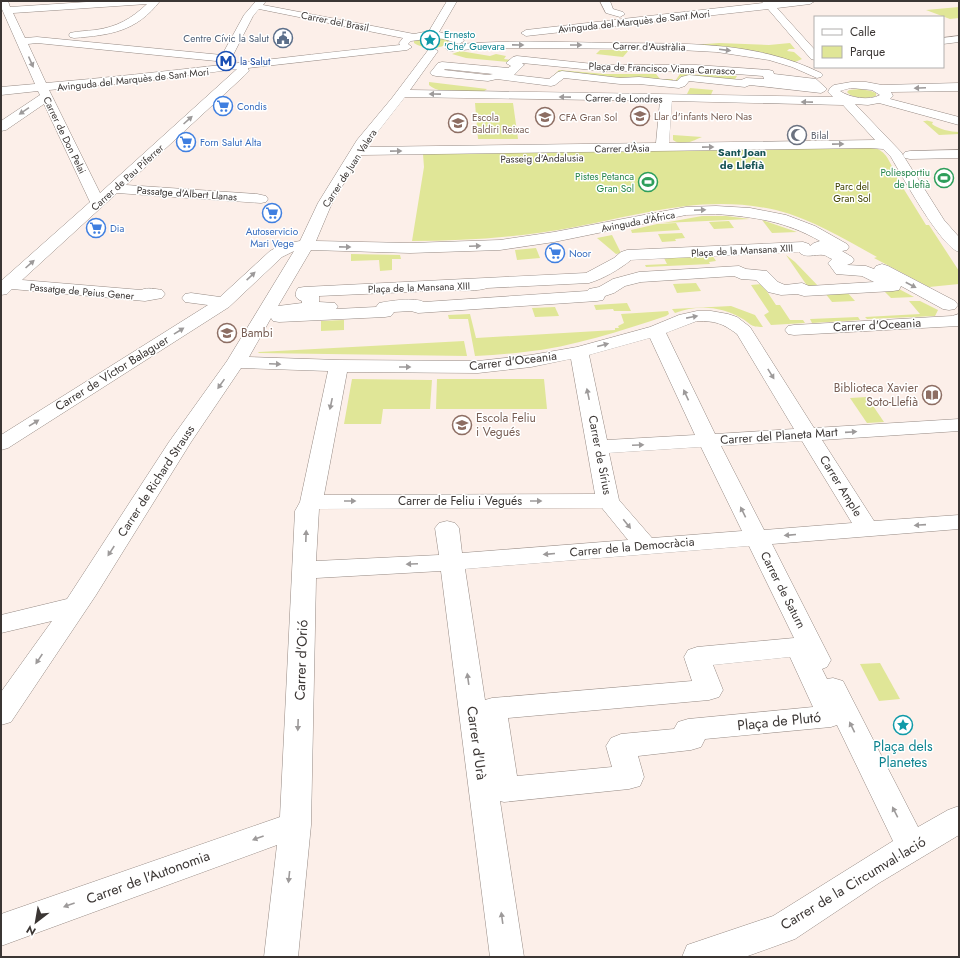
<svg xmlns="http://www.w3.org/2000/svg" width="960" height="958" viewBox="0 0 960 958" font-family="Jost,sans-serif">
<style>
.green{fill:#e0e697}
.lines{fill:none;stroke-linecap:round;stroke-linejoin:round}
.street-casing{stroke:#968a84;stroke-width:1}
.street{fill:#fff;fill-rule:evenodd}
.oneway{fill:#9d9a9a}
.labels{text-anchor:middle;stroke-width:3;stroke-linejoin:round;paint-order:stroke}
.far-street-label{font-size:10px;fill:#3b3634;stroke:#fff}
.far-culture-label{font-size:10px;fill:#0d838f;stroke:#fff;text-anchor:start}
.far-service-label{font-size:10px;fill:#4e5e75;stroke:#fff;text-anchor:end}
.far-transit-label{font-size:10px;fill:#164399;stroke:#fff;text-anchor:start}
.far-shop-label{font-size:10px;fill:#366cbe;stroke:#fff;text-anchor:start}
.far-education-label{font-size:10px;fill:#785e54;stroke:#fff;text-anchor:start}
.far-worship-label{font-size:10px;fill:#5b616d;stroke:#fff;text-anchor:start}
.far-leisure-label{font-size:10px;fill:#27864d;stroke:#fff;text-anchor:end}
.far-park-label{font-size:10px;fill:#404200;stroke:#fff}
.far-neighbourhood-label{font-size:11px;font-weight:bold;fill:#175354;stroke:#fff}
.street-label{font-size:12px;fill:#3b3634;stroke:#fff}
.education-label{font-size:12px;fill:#785e54;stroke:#fff;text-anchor:start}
.near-street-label{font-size:14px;fill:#3b3634;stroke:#fff}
.near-culture-label{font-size:14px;fill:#0d838f;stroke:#fff}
</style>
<rect width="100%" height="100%" fill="#fcefe9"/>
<g class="green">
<path d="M959 7V18L950 19 926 10Z"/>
<path d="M430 37 446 39 449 42C442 50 422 49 414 43V40Z"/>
<path d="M719 43 769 45 790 43 795 49H789L787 51 794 52 802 59 793 63 693 45Z"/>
<path d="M600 50H629L623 57 596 54Z"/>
<path d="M460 51 490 56 496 54 506 56 504 59 511 60 508 62 466 58 452 54Z"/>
<path d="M559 70 605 74H656L660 79H673L670 84 568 76 549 80Z"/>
<path d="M680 74 737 76 733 83 689 78 673 84Z"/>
<path d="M429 82 487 89 483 92C468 92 439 95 429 85Z"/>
<path d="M690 88 713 90 710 97 686 96Z"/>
<path d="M860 89 871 91 876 93V96C867 99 853 99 847 92L849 90Z"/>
<path d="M475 103H513L518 139H478Z"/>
<path d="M925 120 933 122 932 124C938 129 951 132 959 132V134L939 135 923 121H927Z"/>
<path d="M673 135 702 137C692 141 683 147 673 140Z"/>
<path d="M868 146C885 150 886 155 894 170H892L926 225H929L959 271V284L929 287 874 258 877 257C844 239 812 219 776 210 703 194 645 214 575 227 521 237 467 241 412 241L424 167 423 154Z"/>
<path d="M702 216H726L750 219 663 223Z"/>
<path d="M762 220 797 232 772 233Z"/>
<path d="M729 221 734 228 714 229 709 222Z"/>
<path d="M676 223 680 230 632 233 631 230 657 224Z"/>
<path d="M682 233 685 238 675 239 676 241 662 242 658 234Z"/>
<path d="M612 235 621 253 616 254 597 238Z"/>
<path d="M536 248 540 258 517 260 515 250Z"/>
<path d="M710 252 716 261 709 262 710 264 646 267 645 265 667 264 662 254Z"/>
<path d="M351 254 400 255 401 259H392V270L380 271 379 260 351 261Z"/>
<path d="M786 255 795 262 822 290 808 287Z"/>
<path d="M696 283 701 291 677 293 673 284Z"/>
<path d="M762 284 776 305H780L790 320H803L805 323 771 325 764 315 769 312 751 285Z"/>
<path d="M899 289 914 297 891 298 883 290Z"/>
<path d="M847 292 855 301 832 302 825 293Z"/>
<path d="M909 301H920L938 310 935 316 867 319 865 317 920 314Z"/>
<path d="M627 303 631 311H614L613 309 596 310 594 305Z"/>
<path d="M731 306 755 315 763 327C749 327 752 324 741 318 721 306 696 305 675 313L672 309Z"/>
<path d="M555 307 559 316 535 317 532 308Z"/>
<path d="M668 311 669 314 666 316C620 331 573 347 524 352 508 354 492 355 475 356L468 319H449L448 315 470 314 476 338 615 330V328H619L618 326 624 323 621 314Z"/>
<path d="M858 317 860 320 812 323 810 319Z"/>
<path d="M344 320V330L321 331V321Z"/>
<path d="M464 341 467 356 258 353 259 352Z"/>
<path d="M352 379 432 380 430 409H383L381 424H344Z"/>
<path d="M437 379H544L547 409H436Z"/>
<path d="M867 397 884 422 867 423 850 398Z"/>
<path d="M880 663 900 699 879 701 860 664Z"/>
</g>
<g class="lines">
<g class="street-casing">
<g id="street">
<path d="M1 1H8L10 7 102 1H160C136 32 110 35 74 38L70 37 69 35 70 33C78 31 87 31 95 30 117 27 131 19 147 4L13 13 25 38 37 37 222 55 244 15 256 1H266L263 5 414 34 429 31 447 1H457L439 32 463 39 464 41 459 44C510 40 560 42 611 43 683 44 754 40 821 73L823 75 821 77 817 78 792 67 769 60 717 52 661 49 516 48H484L451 51 447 50 446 48 447 46 459 44 444 39 434 38 411 41 408 44 412 47 407 50 248 68 249 71 244 76 126 185 257 194 266 196 268 199 266 202 261 203 117 193 22 280 141 290C148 287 155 289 162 290L165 294 162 298 145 301 12 289 7 294 1 295V281L90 202 44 104 6 130 1 131V121L40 95 38 91 1 95V87L35 84 1 7ZM259 9 403 38 399 43 400 45C282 57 164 73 46 83L28 44 37 43 226 62 231 59 253 16ZM237 69 100 193 49 90 147 81Z"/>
<path d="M600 1H610L613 9 623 12 625 14 620 17 606 13Z"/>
<path d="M761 1H771L772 2 815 1 810 4 777 8 815 50V60L811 59 768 9 526 36 521 33 526 30 763 3Z"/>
<path d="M959 36V42L943 44V38Z"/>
<path d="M433 48 438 51 410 90 833 97 828 92 830 88 834 85 851 82H866L882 85 959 83V91L891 92 893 96 890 99 959 117V125L879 103 868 105 855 104 901 152 944 220 959 237V252C941 247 902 176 891 157L883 149 870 148 361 155 332 203 316 241 410 243 500 240 554 232 686 207 716 206 750 208 786 215 815 226 847 244 849 247 847 250 842 251 852 257 854 260 852 263 847 265 866 266 874 269 876 266 882 264 888 266 955 301 958 305 955 309 949 310 943 309 901 286 899 290 893 291 804 296 797 294 781 295 768 292 756 280 741 279 734 276 641 282 625 286 614 293 605 296 603 300 597 301 418 313 411 311 394 312 391 316 385 317 279 322 273 321 271 318 249 357 339 360 478 361 531 355 577 347 650 327 679 315 697 311H711L728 314 737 317 750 327 814 428 959 419V431L822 440 874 521 959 515V529L772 544 831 660 827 667 822 669 827 679 833 678 843 681 918 827 948 810 959 806V835L879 883 795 939 745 957H682L687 945 773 916 893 841 837 725 831 727 705 739 701 747 691 750 638 756 644 777 640 786 629 789 504 802 500 801 524 957H490L441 571 316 578 311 825 298 957H264L277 845 1 946V914L280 817 295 511 300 502 328 371 241 368 191 442 96 595 11 722 1 725V692L52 621 1 633V615L67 599 169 442 227 361 294 251 282 257 229 307 8 448 1 450V435L208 305 185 302 182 298 185 294 191 293 220 297 270 251 283 244 300 241 318 203 357 140 392 98 429 49ZM851 88 872 90 880 95C869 101 850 98 840 91ZM405 97 660 101 656 143 366 147ZM672 101 843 105 875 140 669 143ZM716 214C755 217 785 221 820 241L814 243 810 246 809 244 803 242 627 250 621 252 614 258 586 273 304 287 298 288C294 294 295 299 302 301V303L278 306 311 250 410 253 500 250 554 242 686 215ZM799 252C805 259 815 254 823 255 826 255 829 258 832 259L828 263 836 274 862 276 874 282 809 286 802 283 785 285 778 282 767 271 746 269 739 266 639 272 613 279 599 287 589 289 587 291 424 302C415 297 389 301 379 303L376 307 336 309 338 307 335 303 319 302V296L453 290C461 291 479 291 487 288L589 283C603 279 620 269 631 260ZM697 321C716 321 722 323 737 334L794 429 715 434 666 333ZM650 338 695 435 607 440 589 355ZM571 359 595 494 324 495 347 372 478 373 531 367ZM802 441 852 523 764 530 721 446ZM701 447 742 531 652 538 619 500 609 453ZM602 508 628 540 462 553 459 528 455 523 447 521 439 523 435 528 439 555 316 561 319 509ZM749 546 794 638 697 647 688 650 684 657 692 681 492 698 485 700 465 569ZM790 657 813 707 688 719 678 722 674 729 621 734 611 738 606 746 612 767 517 776 508 718 709 700 719 697 723 690 713 665Z"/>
<path d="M517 56 603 65H696L769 70 773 71 774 74 816 79 827 89 825 91 821 93 750 85 745 87 689 81 685 86 679 88 639 84H620L564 78 555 85 551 86 497 79 488 81 436 76 432 75 430 73 438 63 442 62 508 68 511 66 506 63 513 57ZM522 63 603 71H696L763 76 764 79 746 78 741 80 689 75 681 77 677 81 639 77 620 78 562 71 558 72 549 79 514 75 524 65ZM445 69 493 74 488 75 444 70Z"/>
<path d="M959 150V158L910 159 905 158 903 155 905 152 910 151Z"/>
<path d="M959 314 958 326 794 335 788 334 785 330 788 326 794 325 952 316Z"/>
</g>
</g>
<use href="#street" class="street"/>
</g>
<defs><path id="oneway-solid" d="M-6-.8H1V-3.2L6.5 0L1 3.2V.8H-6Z"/></defs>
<g class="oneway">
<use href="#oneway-solid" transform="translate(518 45) rotate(1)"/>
<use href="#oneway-solid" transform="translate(576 45)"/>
<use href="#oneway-solid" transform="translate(725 50) rotate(7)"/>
<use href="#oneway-solid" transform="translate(31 62) rotate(66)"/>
<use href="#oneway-solid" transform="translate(920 88) rotate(178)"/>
<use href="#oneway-solid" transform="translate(435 94) rotate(-179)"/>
<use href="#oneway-solid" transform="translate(565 97) rotate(-179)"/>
<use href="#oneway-solid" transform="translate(807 102) rotate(-179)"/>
<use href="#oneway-solid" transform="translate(24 111) rotate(146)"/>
<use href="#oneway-solid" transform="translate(188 120) rotate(-42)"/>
<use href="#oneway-solid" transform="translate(838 144) rotate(-1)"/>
<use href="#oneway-solid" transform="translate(708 147) rotate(-1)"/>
<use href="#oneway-solid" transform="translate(396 151) rotate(-1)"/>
<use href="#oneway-solid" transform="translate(700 210) rotate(-2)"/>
<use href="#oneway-solid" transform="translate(475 246) rotate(-2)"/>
<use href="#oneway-solid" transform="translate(345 247) rotate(1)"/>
<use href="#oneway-solid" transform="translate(30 264) rotate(-42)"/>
<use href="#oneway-solid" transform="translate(251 276) rotate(-43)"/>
<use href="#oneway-solid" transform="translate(911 285) rotate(28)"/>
<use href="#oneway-solid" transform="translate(692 317) rotate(-11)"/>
<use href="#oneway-solid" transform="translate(179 331) rotate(-32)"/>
<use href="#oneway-solid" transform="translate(603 345) rotate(-15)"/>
<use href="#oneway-solid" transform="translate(275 364) rotate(2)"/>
<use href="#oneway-solid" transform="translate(405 367)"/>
<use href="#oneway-solid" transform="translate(771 374) rotate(58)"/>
<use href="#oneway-solid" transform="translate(221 384) rotate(125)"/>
<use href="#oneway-solid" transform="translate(588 394) rotate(-102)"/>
<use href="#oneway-solid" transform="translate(686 395) rotate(-115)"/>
<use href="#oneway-solid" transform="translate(331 404) rotate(102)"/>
<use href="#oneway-solid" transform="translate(34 423) rotate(-32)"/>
<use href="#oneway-solid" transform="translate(851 432) rotate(-4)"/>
<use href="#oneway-solid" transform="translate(638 445) rotate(-3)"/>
<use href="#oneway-solid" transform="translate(350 501)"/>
<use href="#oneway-solid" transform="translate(536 501)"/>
<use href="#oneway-solid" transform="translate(743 512) rotate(-116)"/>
<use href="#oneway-solid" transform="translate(627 524) rotate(51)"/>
<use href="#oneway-solid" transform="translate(920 525) rotate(176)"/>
<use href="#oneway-solid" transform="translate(790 535) rotate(175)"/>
<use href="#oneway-solid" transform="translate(306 536) rotate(-88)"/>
<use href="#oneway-solid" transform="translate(111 551) rotate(123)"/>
<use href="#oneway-solid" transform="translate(549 554) rotate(175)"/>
<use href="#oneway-solid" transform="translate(412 564) rotate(177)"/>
<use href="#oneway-solid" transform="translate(39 659) rotate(124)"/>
<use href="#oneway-solid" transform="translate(468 679) rotate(-98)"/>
<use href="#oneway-solid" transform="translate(298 725) rotate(92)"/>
<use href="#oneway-solid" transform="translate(852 727) rotate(-116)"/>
<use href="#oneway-solid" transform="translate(895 812) rotate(-117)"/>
<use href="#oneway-solid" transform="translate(258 838) rotate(160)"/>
<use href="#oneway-solid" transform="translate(289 877) rotate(96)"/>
<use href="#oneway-solid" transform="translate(69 905) rotate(160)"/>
<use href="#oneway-solid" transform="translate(502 918) rotate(-98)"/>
</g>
<defs>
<g id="civic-ring" transform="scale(1)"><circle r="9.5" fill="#fff" stroke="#5c6f8a" stroke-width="1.5"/><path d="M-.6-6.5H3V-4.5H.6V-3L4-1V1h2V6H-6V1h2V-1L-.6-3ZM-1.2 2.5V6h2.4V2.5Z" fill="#5c6f8a"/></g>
<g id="sight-ring" transform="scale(1)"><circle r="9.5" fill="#fff" stroke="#0f9aa8" stroke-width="1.5"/><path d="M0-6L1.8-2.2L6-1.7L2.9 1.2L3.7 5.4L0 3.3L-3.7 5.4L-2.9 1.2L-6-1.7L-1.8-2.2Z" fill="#0f9aa8"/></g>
<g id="metro-ring" transform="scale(1)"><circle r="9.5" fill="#fff" stroke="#1a4fb4" stroke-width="1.5"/><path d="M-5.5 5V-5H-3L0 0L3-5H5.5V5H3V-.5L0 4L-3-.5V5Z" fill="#1a4fb4"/></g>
<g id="supermarket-ring" transform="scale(1)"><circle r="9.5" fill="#fff" stroke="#3f7fe0" stroke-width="1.5"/><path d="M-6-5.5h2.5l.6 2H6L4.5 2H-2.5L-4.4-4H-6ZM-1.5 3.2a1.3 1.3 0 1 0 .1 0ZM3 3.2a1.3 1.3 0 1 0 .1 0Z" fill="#3f7fe0"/></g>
<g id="school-ring" transform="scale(1)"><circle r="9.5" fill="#fff" stroke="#8d6e63" stroke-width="1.5"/><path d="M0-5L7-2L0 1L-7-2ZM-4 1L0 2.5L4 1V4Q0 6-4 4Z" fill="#8d6e63"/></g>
<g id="mosque-ring" transform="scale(1)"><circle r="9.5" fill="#fff" stroke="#6b7280" stroke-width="1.5"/><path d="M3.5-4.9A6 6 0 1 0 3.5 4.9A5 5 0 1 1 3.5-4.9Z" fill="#6b7280"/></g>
<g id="stadium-ring" transform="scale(1)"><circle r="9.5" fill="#fff" stroke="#2e9e5b" stroke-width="1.5"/><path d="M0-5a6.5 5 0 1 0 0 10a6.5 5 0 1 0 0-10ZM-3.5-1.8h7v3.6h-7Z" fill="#2e9e5b"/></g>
<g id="library-ring" transform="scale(1)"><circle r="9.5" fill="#fff" stroke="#8d6e63" stroke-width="1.5"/><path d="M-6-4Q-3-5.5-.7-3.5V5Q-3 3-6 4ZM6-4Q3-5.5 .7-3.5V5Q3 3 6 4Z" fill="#8d6e63"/></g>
</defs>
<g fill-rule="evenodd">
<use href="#civic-ring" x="283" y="38"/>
<use href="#sight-ring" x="430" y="40"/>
<use href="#metro-ring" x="226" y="61"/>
<use href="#supermarket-ring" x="223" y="106"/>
<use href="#school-ring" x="640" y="116"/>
<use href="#school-ring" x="545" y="117"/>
<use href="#school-ring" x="458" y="123"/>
<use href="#mosque-ring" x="797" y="135"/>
<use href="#supermarket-ring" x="186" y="142"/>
<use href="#stadium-ring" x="944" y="178"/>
<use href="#stadium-ring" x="648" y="182"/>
<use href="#supermarket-ring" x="272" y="213"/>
<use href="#supermarket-ring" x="96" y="228"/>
<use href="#supermarket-ring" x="555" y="253"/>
<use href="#school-ring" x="227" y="333"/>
<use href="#library-ring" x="932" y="395"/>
<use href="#school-ring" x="462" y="425"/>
<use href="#sight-ring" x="903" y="725"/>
</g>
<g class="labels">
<g class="far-street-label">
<text transform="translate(335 21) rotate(11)" y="4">Carrer del Brasil</text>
<text transform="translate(634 21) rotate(-6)" y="4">Avinguda del Marquès de Sant Mori</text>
<text transform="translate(649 46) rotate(1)" y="4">Carrer d'Austràlia</text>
<text transform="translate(662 68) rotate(2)" y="4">Plaça de Francisco Viana Carrasco</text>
<text transform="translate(133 79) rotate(-6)" y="4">Avinguda del Marquès de Sant Mori</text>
<text transform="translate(624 98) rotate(1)" y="4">Carrer de Londres</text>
<text transform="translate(65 135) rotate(64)" y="4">Carrer de Don Pelai</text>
<text transform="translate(622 148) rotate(-1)" y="4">Carrer d'Àsia</text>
<text transform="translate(542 158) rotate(-1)" y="4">Passeig d'Andalusia</text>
<text transform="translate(349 168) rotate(-57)" y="4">Carrer de Juan Valera</text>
<text transform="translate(127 177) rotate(-42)" y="4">Carrer de Pau Piferrer</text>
<text transform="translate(187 193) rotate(4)" y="4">Passatge d'Albert Llanas</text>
<text transform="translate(638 221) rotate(-11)" y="4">Avinguda d'Àfrica</text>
<text transform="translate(742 250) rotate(-3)" y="4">Plaça de la Mansana XIII</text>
<text transform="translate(419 287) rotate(-2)" y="4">Plaça de la Mansana XIII</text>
<text transform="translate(82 291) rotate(5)" y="4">Passatge de Peius Gener</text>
</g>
<g class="far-culture-label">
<text x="444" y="38">Ernesto<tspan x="444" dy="12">'Che' Guevara</tspan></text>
</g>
<g class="far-service-label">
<text x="269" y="42">Centre Cívic la Salut</text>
</g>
<g class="far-transit-label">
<text x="240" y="65">la Salut</text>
</g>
<g class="far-shop-label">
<text x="237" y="110">Condis</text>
<text x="200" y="146">Forn Salut Alta</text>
<text x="110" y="232">Dia</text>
<text x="272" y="235" text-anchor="middle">Autoservicio<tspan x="272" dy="12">Mari Vege</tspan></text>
<text x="569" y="257">Noor</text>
</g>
<g class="far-education-label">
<text x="654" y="120">Llar d'infants Nero Nas</text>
<text x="472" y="121">Escola<tspan x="472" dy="12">Baldiri Reixac</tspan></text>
<text x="559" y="121">CFA Gran Sol</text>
</g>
<g class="far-worship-label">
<text x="811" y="139">Bilal</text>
</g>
<g class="far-leisure-label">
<text x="930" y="176">Poliesportiu<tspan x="930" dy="12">de Llefià</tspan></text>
<text x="634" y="180">Pistes Petanca<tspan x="634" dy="12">Gran Sol</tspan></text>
</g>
<g class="far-park-label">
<text x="852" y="190">Parc del<tspan x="852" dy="12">Gran Sol</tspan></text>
</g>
<g class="far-neighbourhood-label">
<text x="742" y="156">Sant Joan<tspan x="742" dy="13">de Llefià</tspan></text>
</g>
<g class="street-label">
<text transform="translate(877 325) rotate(-3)" y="4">Carrer d'Oceania</text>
<text transform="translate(513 361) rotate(-7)" y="4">Carrer d'Oceania</text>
<text transform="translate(112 373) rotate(-32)" y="4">Carrer de Víctor Balaguer</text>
<text transform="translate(779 436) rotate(-4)" y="4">Carrer del Planeta Mart</text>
<text transform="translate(600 455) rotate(79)" y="4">Carrer de Sírius</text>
<text transform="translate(156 481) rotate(-57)" y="4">Carrer de Richard Strauss</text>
<text transform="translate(841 486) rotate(58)" y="4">Carrer Ample</text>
<text x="460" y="505">Carrer de Feliu i Vegués</text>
<text transform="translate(632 547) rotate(-5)" y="4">Carrer de la Democràcia</text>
<text transform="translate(783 590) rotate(63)" y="4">Carrer de Saturn</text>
</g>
<g class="education-label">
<text x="241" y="337">Bambi</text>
<text x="918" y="392" text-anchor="end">Biblioteca Xavier<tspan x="918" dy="14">Soto-Llefià</tspan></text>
<text x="476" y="422">Escola Feliu<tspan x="476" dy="14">i Vegués</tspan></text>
</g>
<g class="near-street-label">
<text transform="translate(301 660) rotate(-88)" y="5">Carrer d'Orió</text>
<text transform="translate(779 721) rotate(-6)" y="5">Plaça de Plutó</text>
<text transform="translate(477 743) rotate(82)" y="5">Carrer d'Urà</text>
<text transform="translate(148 877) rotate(-20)" y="5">Carrer de l'Autonomia</text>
<text transform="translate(853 883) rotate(-31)" y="5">Carrer de la Circumval·lació</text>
</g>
<g class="near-culture-label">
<text x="903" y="751">Plaça dels<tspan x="903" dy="16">Planetes</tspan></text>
</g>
</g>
<rect width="960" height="958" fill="none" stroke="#3b3634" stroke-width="4"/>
<rect x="814" y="16" width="130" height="52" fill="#ffffff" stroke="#b1afae"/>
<rect x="822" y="29" width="20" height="6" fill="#ffffff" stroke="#b1afae"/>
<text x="850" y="36" font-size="12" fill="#3b3634">Calle</text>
<rect x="822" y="46" width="20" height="12" fill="#e0e697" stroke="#b1afae"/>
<text x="850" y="56" font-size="12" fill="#3b3634">Parque</text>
<g transform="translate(36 922) rotate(211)" stroke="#ffffff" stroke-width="3" paint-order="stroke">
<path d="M0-3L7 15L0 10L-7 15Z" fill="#3b3634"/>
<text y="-6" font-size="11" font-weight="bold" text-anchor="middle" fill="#3b3634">N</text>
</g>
</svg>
